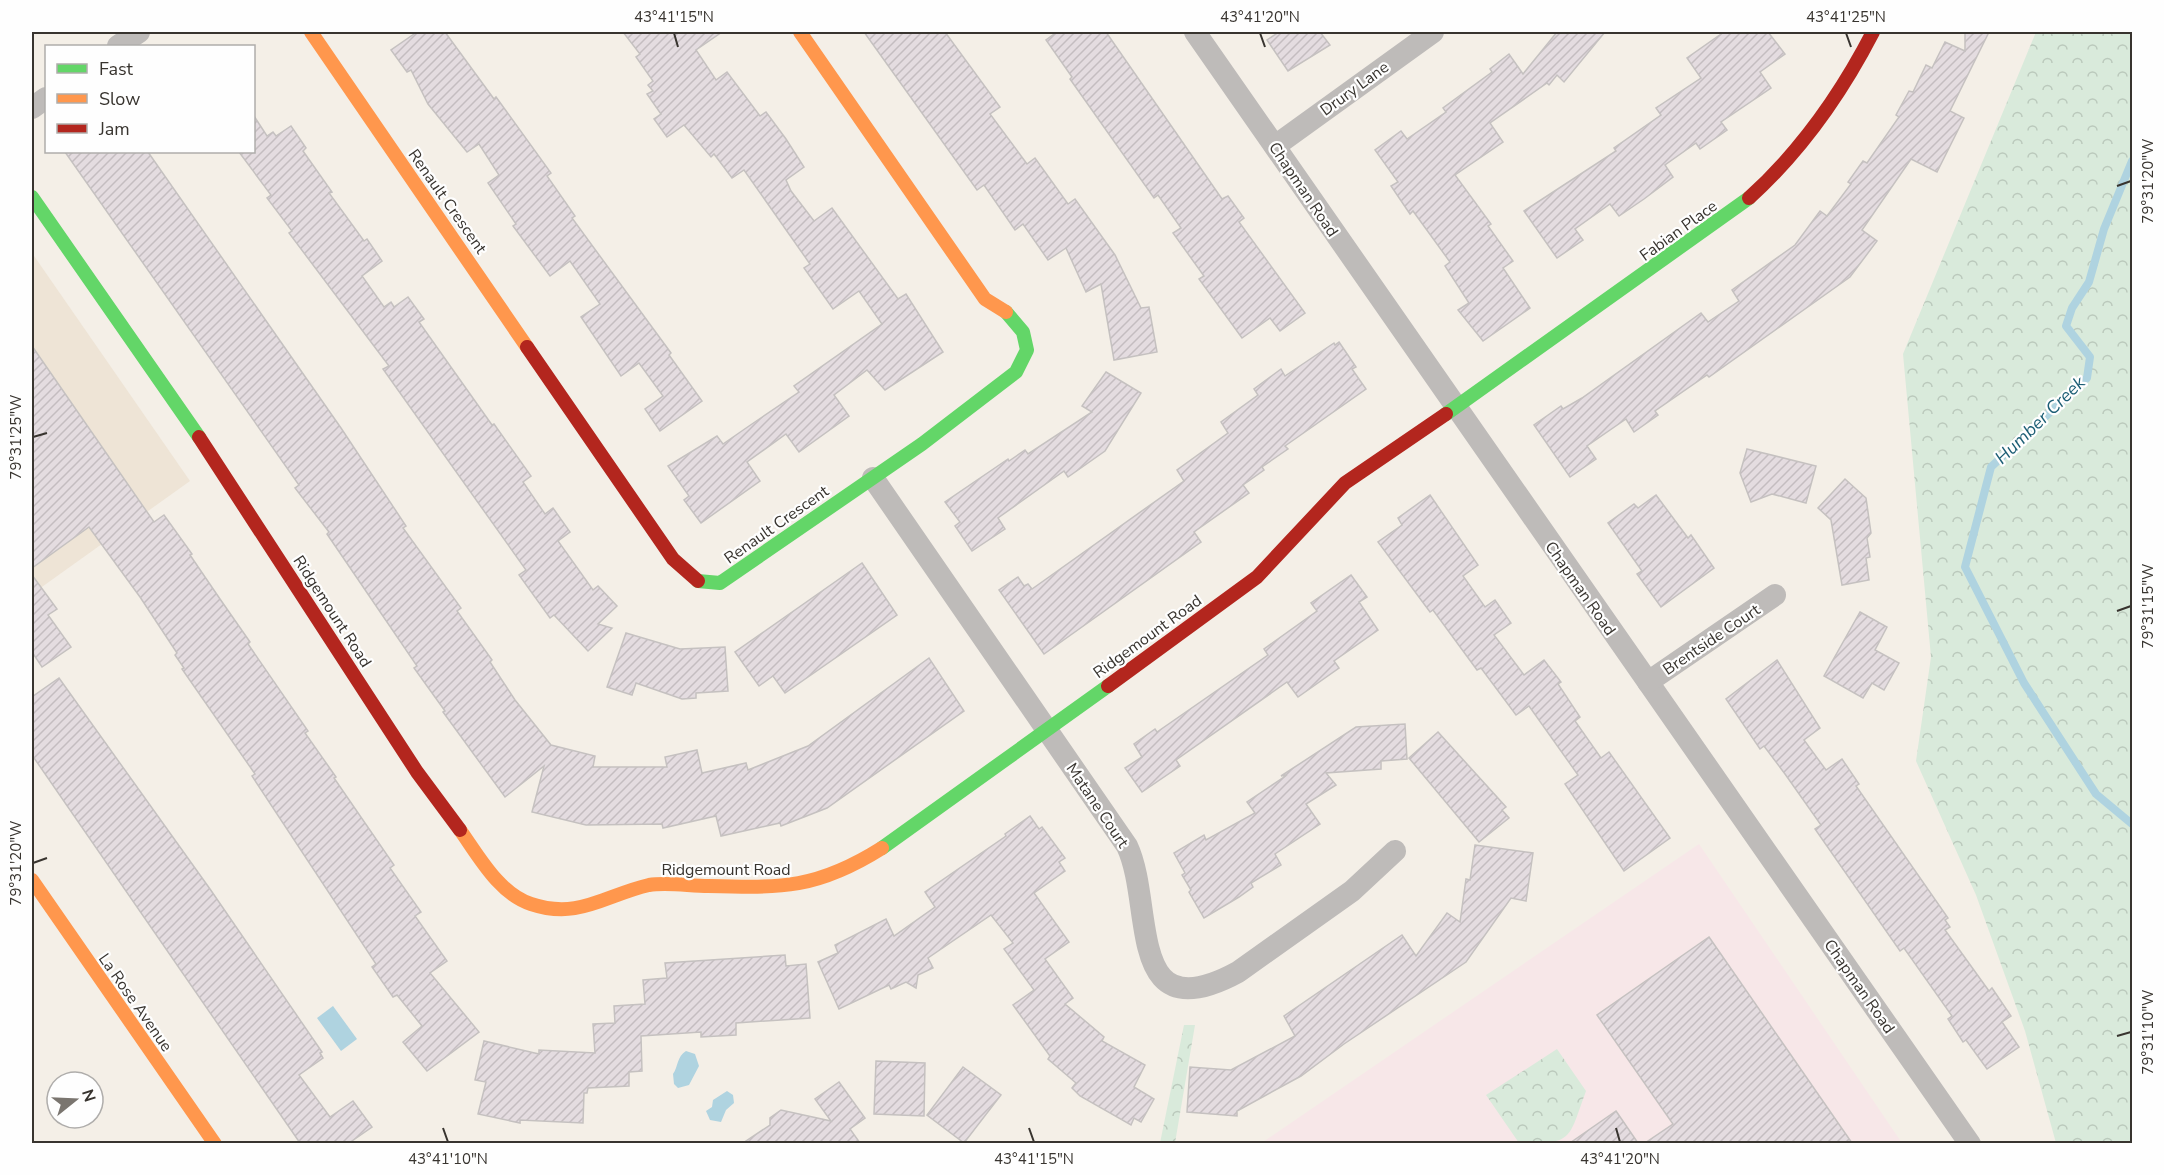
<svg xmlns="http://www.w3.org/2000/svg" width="2164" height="1175" viewBox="0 0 2164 1175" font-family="'Nunito Sans',sans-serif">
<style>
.built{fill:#eee4d6}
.education{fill:#f7e7e8}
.forest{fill:url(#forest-crowns)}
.water{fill:#afd3e0}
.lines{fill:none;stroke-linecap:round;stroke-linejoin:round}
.stream{stroke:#afd3e0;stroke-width:8}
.building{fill:url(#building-hatch);stroke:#c5c1c0;stroke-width:1.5}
.street{stroke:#bebbb9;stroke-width:22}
.fast{stroke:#63d668;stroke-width:14}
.slow{stroke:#ff974d;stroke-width:14}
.jam{stroke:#b3261e;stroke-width:14}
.ticks{fill:none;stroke:#38342f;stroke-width:2}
.labels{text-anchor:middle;stroke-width:4.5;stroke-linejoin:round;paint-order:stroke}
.street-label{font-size:16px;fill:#38342f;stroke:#fefefe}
.water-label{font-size:18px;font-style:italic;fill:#1c5e75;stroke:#fefefe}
.neatline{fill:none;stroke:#38342f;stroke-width:2}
.ticks-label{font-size:15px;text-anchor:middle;fill:#38342f}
</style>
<defs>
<pattern id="forest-crowns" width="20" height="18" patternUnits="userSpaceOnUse" patternTransform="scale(1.5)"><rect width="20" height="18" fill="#d9eadb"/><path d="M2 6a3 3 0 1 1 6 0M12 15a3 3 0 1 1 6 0" fill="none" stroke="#bbc9bc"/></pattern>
<pattern id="building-hatch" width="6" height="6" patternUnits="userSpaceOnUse" patternTransform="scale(1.5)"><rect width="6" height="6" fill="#e4dce0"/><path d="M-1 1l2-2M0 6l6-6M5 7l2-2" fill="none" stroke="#c4bdc0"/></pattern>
</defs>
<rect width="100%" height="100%" fill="#f4efe7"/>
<path class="built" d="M32 253 190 481 32 594Z"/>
<path class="education" d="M1699 844 1902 1143 1260 1144Z"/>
<g class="forest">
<path d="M2036 32H2132V1143H2056L2025 1031 1976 895 1916 761 1931 657 1903 354Z"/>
<path d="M1184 1025H1195L1175 1143H1160Z"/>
<path d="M1557 1049 1586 1091C1568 1140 1574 1144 1519 1143L1486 1095Z"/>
</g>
<g class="water">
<path d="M333 1006 357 1039 341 1051 317 1018Z"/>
<path d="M686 1051 695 1054 699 1066 689 1085 678 1088 674 1084 673 1074C678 1067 677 1056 686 1051Z"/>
<path d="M727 1091 733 1095 734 1103 726 1110 721 1122 710 1120 706 1111 712 1107 713 1100Z"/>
</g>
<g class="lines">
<path class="stream" d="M2132 161 2104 229 2089 282 2072 308 2066 326 2090 357 2087 378 1991 467 1965 567 2024 683 2096 794 2132 824"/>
</g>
<g class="building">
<path d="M417 32H445L494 99 496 97 551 173 547 176 575 216 572 218 671 353 669 355 702 401 660 431 645 409 663 396 639 363 621 376 581 317 600 304 570 261 550 276 513 226 516 224 488 183 499 175 479 144 467 152 428 104 411 70 407 72 391 50Z"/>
<path d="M623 32H722L696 50 716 80 727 72 760 116 766 112 786 139 804 167 786 180 791 191 814 221 832 208 898 299 906 294 943 352 885 390 867 370 834 395 849 416 799 452 786 434 747 462 760 481 701 523 684 500 689 496 668 466 717 436 723 444 749 426 799 392 794 386 882 324 859 291 833 309 804 268 810 264 744 170 732 178 714 154 711 157 684 125 667 137 654 119 661 114 647 94 653 91 648 85 653 81 636 57 640 54Z"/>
<path d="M864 32H945L1000 107 990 114 1027 164 1035 158 1068 204 1075 199 1115 255 1141 308 1149 307 1157 352 1114 360 1101 284 1086 292 1066 248 1048 260 1023 224 1015 230 984 185 977 190Z"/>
<path d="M1057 32H1106L1222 199 1228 196 1244 218 1239 222 1305 313 1280 331 1270 318 1242 338 1199 279 1204 276 1173 233 1181 228 1158 195 1154 198 1070 79 1072 77 1046 40Z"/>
<path d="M1279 32H1320L1330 45 1288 71 1267 40Z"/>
<path d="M1557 32H1605L1564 82 1557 75 1549 85 1547 83 1490 123 1503 142 1455 175 1491 224 1488 226 1513 261 1503 268 1530 308 1483 341 1458 310 1469 303 1445 266 1450 262 1413 211 1410 214 1391 186 1398 182 1375 150 1401 131 1407 139 1446 112 1443 108 1492 72 1490 69 1509 54 1523 74Z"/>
<path d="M1724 32H1768L1785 54 1760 72 1771 88 1721 122 1727 130 1700 149 1696 143 1665 165 1673 177 1644 199 1619 216 1610 204 1575 229 1583 240 1557 258 1524 211 1616 151 1614 148 1661 115 1656 108 1701 78 1687 58Z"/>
<path d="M1965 32H1989L1950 111 1964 118 1937 172 1911 159 1862 230 1877 241 1850 277 1709 377 1707 375 1655 411 1658 415 1634 432 1626 419 1587 446 1596 459 1570 477 1534 425 1561 406 1563 409 1582 398 1701 313 1708 322 1739 301 1732 290 1795 245 1820 211 1827 216 1851 184 1848 182 1863 161 1867 163 1899 117 1896 115 1909 91 1913 92 1926 65 1932 68 1945 42 1965 51Z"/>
<path d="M254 116 267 136 273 132 276 136 291 126 306 148 303 151 332 192 329 193 364 241 367 239 382 261 362 276 384 307 391 302 394 307 408 297 424 319 419 322 492 425 494 424 531 476 523 482 545 514 553 508 570 532 558 541 593 590 598 586 617 606 598 624 612 628 588 651 554 615 550 618 519 575 526 570 383 369 389 366 289 233 292 231 267 198 271 195 239 152H254Z"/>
<path d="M65 152H148L341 428 406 526 403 528 461 608 457 611 492 660 490 662 515 700 551 745 595 756 593 767H667L665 757 697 750 702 773 746 763 748 770 808 746 929 658 964 711 827 808 781 826 780 823 721 836 716 816 663 828 662 824 586 825 532 812 544 766 505 797 443 712 445 711 414 668 417 666 327 534 329 532 295 488 299 485Z"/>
<path d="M1339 342 1356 367 1352 369 1366 389 1285 446 1288 449 1262 467 1264 470 1243 485 1249 493 1194 532 1201 542 1044 654 999 590 1018 577 1024 586 1028 584 1032 589 1184 481 1177 470 1228 433 1221 422 1258 395 1254 389 1281 369 1285 376 1334 343 1335 345Z"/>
<path d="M32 346 154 522 164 515 192 554 190 555 220 599 250 642 248 644 308 731 305 733 336 777 334 778 394 865 390 868 421 912 415 916 447 961 430 973 479 1032 427 1071 403 1042 422 1026 397 995 393 997 372 967 376 964 252 776 255 774 182 669 184 668 175 655 177 653 140 597 89 527 32 568Z"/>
<path d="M1106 372 1141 393 1105 451 1068 477 1064 471 998 518 1005 529 972 551 955 526 960 522 945 502 1008 459 1009 461 1025 450 1028 454 1092 412 1082 406Z"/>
<path d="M1747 449 1816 466 1806 503 1772 494 1751 502 1740 473Z"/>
<path d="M1845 479 1866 498 1871 533 1867 538 1870 557 1866 558 1869 580 1842 585 1831 520 1818 508Z"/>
<path d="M1430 495 1478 565 1463 576 1485 607 1495 600 1511 623 1494 635 1524 675 1544 660 1561 682 1558 684 1580 717 1575 721 1601 758 1609 752 1670 838 1624 871 1565 784 1578 775 1529 706 1516 715 1481 668 1477 670 1433 610 1430 612 1378 542 1402 525 1398 518Z"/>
<path d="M1656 495 1688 538 1691 535 1714 568 1661 607 1637 574 1642 571 1608 523 1634 504 1638 508Z"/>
<path d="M862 563 897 615 785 693 773 676 759 686 735 652Z"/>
<path d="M32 575 57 609 48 615 71 647 42 667 32 652Z"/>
<path d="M1351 575 1367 597 1359 602 1378 630 1334 661 1339 668 1298 697 1287 682 1176 760 1180 766 1142 792 1125 768 1142 757 1134 744 1155 729 1157 732 1268 655 1264 649 1317 611 1311 603Z"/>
<path d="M1860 612 1887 627 1875 650 1899 663 1884 690 1872 683 1863 698 1824 676Z"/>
<path d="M626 633 680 649 725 647 728 691 696 693V698L682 699 636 683 632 695 607 687Z"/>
<path d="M1777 660 1820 728 1804 740 1826 770 1842 759 1859 784 1856 786 1948 918 1945 920 1950 927 1945 930 1989 991 1992 988 2011 1016 2002 1022 2019 1047 1987 1069 1966 1040 1963 1042 1948 1019 1952 1016 1904 948 1900 951 1815 829 1821 825 1785 774 1764 746 1760 749 1726 699Z"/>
<path d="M59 678 210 889 322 1052 320 1053 323 1058 299 1075 330 1117 353 1101 372 1127 349 1143H300L32 755V697Z"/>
<path d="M1405 724 1407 759 1381 761V769L1326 773 1336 785 1306 804 1320 824 1275 854 1281 865 1251 883 1253 887 1239 897 1204 918 1189 892 1191 890 1182 875 1185 873 1174 853 1204 835 1206 840 1255 813 1247 802 1287 775 1281 776 1356 727Z"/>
<path d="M1438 732 1506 807 1502 810 1509 818 1479 842 1409 758Z"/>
<path d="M1030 816 1039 829 1042 827 1065 858 1059 862 1065 871 1034 893 1069 942 1045 959 1073 998 1065 1004 1104 1037 1102 1041 1145 1065 1134 1087 1154 1099 1141 1122 1134 1118 1131 1125 1080 1096 1072 1088 1076 1083 1048 1059 1050 1056 1013 1005 1034 990 1004 949 1013 943 991 915 928 958 933 968 918 975 916 988 906 982 891 989 889 985 839 1009 818 962 838 953 835 945 886 919 894 936 935 907 925 892 1006 836 1005 834Z"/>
<path d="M1475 845 1533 853 1526 901 1511 898 1466 962 1344 1044 1301 1076 1237 1111V1116L1187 1112 1190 1067 1231 1070 1295 1036 1284 1016 1402 935 1416 956 1447 913 1460 922 1466 879 1470 880Z"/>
<path d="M1709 937 1852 1143H1645L1673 1124 1597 1015Z"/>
<path d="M785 955 786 966 806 964 810 1018 736 1023V1035L701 1037V1032L641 1036 642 1071 629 1072V1086L588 1088 587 1093H584L583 1123 520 1120V1123L478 1114 486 1082 475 1080 484 1041 539 1054V1050L595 1053 593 1024 615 1023 614 1006 645 1004 643 980 667 978 665 963Z"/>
<path d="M876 1061 925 1063 924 1116 874 1114Z"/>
<path d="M963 1067 1001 1095 964 1143 927 1115Z"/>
<path d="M839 1082 865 1118 850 1129 860 1143H743L770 1125V1118L781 1110 831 1121 815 1099Z"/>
<path d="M1616 1111 1638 1143H1570Z"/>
</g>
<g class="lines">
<g class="street">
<path d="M1195 32 1970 1144"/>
<path d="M118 46 139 32"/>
<path d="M32 108 46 98"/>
<path d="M1275 146 1433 32"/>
<path d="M873 478 1127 846C1155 905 1124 1034 1238 972L1352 891 1395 851"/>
<path d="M1648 682 1775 595"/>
</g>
<g class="fast">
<path d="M32 197 199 437"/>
<path d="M1446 414 1749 198"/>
<path d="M698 581 720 583 922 444 1016 372 1027 350 1023 332 1006 312"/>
<path d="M882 848 1108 686"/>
</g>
<g class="slow">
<path d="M311 32 527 347"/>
<path d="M800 32 985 299 1006 312"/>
<path d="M460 830C478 855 499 894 531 904 579 920 605 895 649 885 667 882 690 886 708 886 782 888 817 889 882 848"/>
<path d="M32 880 215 1144"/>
</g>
<g class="jam">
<path d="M1749 198C1801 151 1841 94 1873 32"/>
<path d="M527 347 673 559 698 581"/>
<path d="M199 437 417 772 460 830"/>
<path d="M1108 686 1257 577 1345 483 1446 414"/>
</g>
</g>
<path class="ticks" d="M674 33 678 47M1260 33 1265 47M1846 33 1851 47M2117 186 2131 181M33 437 47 433M2117 611 2131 606M33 863 47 858M2117 1036 2131 1032M443 1128 448 1142M1029 1128 1034 1142M1616 1128 1620 1142"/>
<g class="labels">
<g class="street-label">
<text transform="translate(1354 88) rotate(-36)" y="6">Drury Lane</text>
<text transform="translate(1304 189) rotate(56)" y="6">Chapman Road</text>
<text transform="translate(448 201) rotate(55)" y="6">Renault Crescent</text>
<text transform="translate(1678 230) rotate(-36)" y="6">Fabian Place</text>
<text transform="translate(776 524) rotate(-35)" y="6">Renault Crescent</text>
<text transform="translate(1581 588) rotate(55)" y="6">Chapman Road</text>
<text transform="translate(333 611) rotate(57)" y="6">Ridgemount Road</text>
<text transform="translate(1147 636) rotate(-36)" y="6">Ridgemount Road</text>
<text transform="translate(1711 639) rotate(-34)" y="6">Brentside Court</text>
<text transform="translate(1098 805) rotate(56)" y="6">Matane Court</text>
<text x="726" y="875">Ridgemount Road</text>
<text transform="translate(1860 986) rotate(55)" y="6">Chapman Road</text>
<text transform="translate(136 1002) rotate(55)" y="6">La Rose Avenue</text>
</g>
<g class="water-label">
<text transform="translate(2040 420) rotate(-44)" y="6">Humber Creek</text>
</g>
</g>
<rect width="2164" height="1175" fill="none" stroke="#fefefe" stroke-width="66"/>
<rect x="45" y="45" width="210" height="108" fill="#fefefe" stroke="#afadab" stroke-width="1.5"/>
<rect x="57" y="64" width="30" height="9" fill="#63d668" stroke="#afadab" stroke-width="1.5"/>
<text x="99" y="75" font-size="18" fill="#38342f">Fast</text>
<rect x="57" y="94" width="30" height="9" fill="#ff974d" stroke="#afadab" stroke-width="1.5"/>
<text x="99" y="105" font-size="18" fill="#38342f">Slow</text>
<rect x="57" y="124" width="30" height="9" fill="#b3261e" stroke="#afadab" stroke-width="1.5"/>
<text x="99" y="135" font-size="18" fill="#38342f">Jam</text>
<g transform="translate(75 1100) rotate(72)"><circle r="28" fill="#fefefe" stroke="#afadab" stroke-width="1.5"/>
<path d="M0-4.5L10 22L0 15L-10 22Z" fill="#7a756f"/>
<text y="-9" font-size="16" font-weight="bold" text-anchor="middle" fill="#38342f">N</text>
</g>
<rect x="33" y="33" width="2098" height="1109" class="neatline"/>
<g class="ticks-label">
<text x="674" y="22">43°41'15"N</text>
<text x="1260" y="22">43°41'20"N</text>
<text x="1846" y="22">43°41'25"N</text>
<text transform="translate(2148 181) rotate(-90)" y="5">79°31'20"W</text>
<text transform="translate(16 437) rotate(-90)" y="5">79°31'25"W</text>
<text transform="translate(2148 606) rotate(-90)" y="5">79°31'15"W</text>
<text transform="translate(16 863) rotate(-90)" y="5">79°31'20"W</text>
<text transform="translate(2148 1032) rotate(-90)" y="5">79°31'10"W</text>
<text x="448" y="1164">43°41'10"N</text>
<text x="1034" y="1164">43°41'15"N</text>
<text x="1620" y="1164">43°41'20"N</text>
</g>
</svg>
